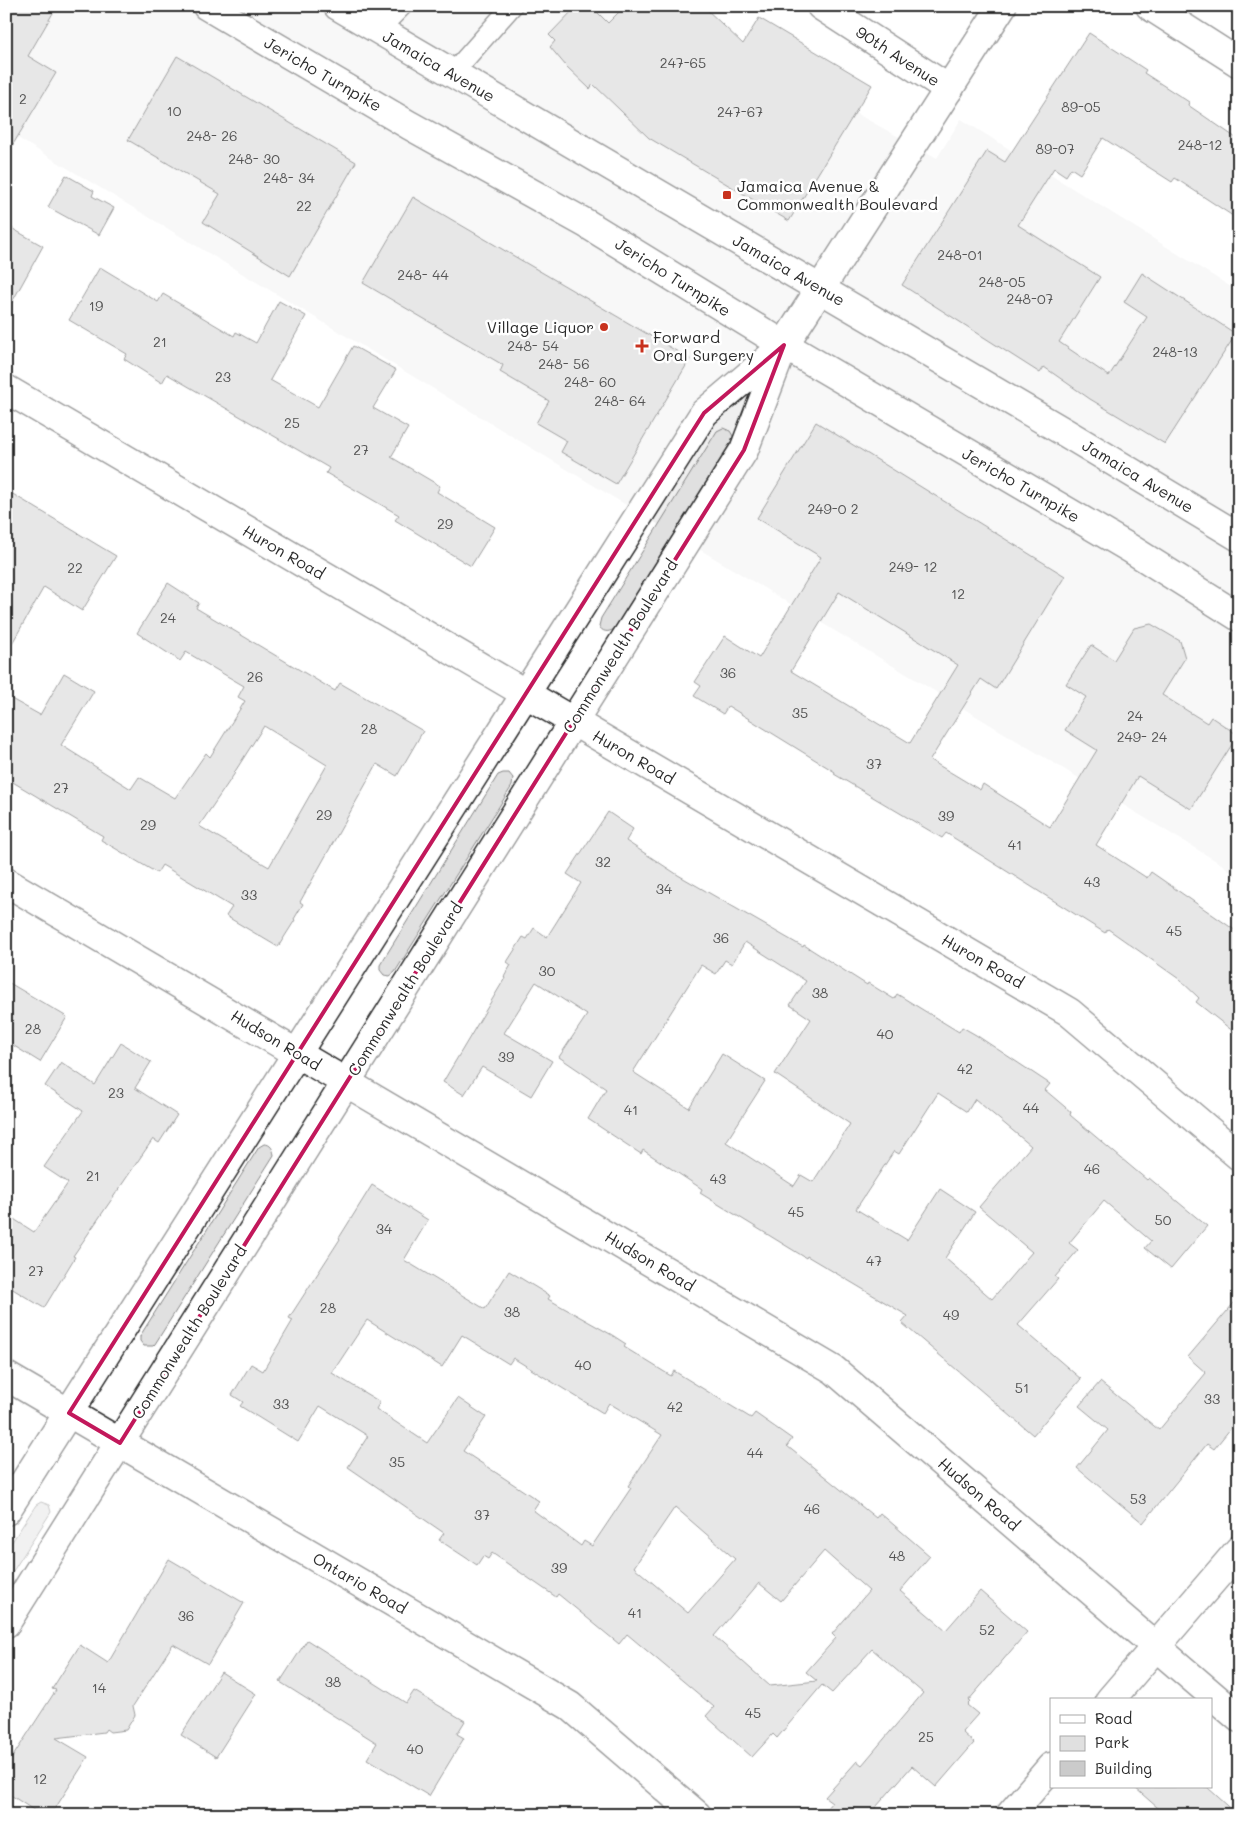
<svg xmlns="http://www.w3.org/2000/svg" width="1245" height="1821" viewBox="0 0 1245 1821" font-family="Mali,sans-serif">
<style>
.built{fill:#efefef}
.green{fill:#e0e0e0;stroke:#868686}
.building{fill:#cbcbcb;stroke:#2b2b2b;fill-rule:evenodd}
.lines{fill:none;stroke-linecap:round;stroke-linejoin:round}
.lane-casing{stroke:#2b2b2b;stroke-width:22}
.street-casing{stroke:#2b2b2b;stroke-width:31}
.secondary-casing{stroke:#2b2b2b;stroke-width:31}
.primary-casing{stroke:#2b2b2b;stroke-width:31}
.lane{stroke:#fff;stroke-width:19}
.street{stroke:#fff;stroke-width:28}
.secondary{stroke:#fff;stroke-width:28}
.primary{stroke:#fff;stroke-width:28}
.marked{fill:none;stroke:#c2185b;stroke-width:4;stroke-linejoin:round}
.poi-dot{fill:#c8321e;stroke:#fff;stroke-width:2}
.labels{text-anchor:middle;stroke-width:5;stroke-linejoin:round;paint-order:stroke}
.number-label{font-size:14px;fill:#535353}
.street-label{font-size:16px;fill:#2b2b2b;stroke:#fff}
.poi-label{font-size:16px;fill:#2b2b2b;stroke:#fff;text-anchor:start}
</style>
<rect width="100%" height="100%" fill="#fff"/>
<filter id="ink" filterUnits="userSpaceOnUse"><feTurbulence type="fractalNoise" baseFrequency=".02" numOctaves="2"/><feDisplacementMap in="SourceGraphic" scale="10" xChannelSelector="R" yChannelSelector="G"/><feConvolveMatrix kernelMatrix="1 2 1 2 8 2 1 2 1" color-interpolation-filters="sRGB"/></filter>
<g filter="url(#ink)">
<path class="built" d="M6 6H661L937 158 961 119 1239 292V879L1223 865 6 131Z"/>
<g class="green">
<path d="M723 428 730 431 733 436 731 442 614 629C608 633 602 632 599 626L601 618 717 431Z"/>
<path d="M503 773H509L513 778 512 786 395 972 390 976 384 975 380 970V965L498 775Z"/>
<path d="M264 1144C271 1144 273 1149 274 1155L155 1344 153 1346H144L140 1341V1336L259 1147Z"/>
<path d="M41 1502 49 1505 51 1512 6 1582V1551L36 1505Z"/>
</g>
<g class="building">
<path d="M6 6H57L28 56 56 73 6 156Z"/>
<path d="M577 6H591L608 23 625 6H703L743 44 759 18 872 85 789 221 649 138 593 84 590 89 566 66 550 47 555 41 549 35Z"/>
<path d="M1089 33 1146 70 1144 73 1189 102 1188 105 1239 140V220L1175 178 1172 182 1103 138 1080 174 1071 168 1066 176 1054 168 1018 225 1100 277 1059 342 1109 376 1147 317 1124 302 1142 273 1236 334 1165 444 1090 399 1044 367 1040 373 902 285 987 151 1005 162Z"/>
<path d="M177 56 356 162 290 276 203 222 220 194 128 140Z"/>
<path d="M66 175 94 191 92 196 114 208 99 235 48 207Z"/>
<path d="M413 197 690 359 616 484 561 452 567 441 536 423 549 401 500 372 503 365 363 283Z"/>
<path d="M6 225 43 246 6 313Z"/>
<path d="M100 267 158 302 163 294 234 336 236 332 256 343 279 301 306 316 270 380 318 407 353 346 396 370 373 408 408 428 391 457 440 486 437 492 495 527 471 566 395 520 399 515 326 473 329 468 167 374 162 383 124 359 127 354 69 320Z"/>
<path d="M816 422 1065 576 996 689 981 679 930 760 980 790 983 784 1050 827 1097 750 1065 730 1086 697 1066 684 1091 645 1114 660 1134 628 1151 624 1180 641 1185 658 1162 695 1207 723 1211 717 1238 735 1191 809 1138 776 1096 845 1147 878 1151 872 1239 933V1036L1196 1002 1199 998 1179 979 1108 929 1105 933 946 833 942 838 834 774 835 772 728 706 723 714 694 696 701 686 695 682 725 636 759 658 821 557 757 518ZM839 592 958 665 910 743 791 671Z"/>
<path d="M6 490 116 556 82 611 44 587 6 654Z"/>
<path d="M168 583 199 603 196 608 335 691 340 683 423 731 397 776 377 764 300 902 303 904 294 919 295 920 278 947 226 916 232 907 162 865 157 873 101 840 103 836 6 778V696L40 715 64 673 94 691 61 745 131 789 139 777 175 798 206 753 210 757 245 701 238 697 244 686 186 652 180 661 137 633ZM264 726 327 765 269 867 199 826 235 773H234Z"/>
<path d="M608 812 633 829 626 841 678 875 803 947 804 945 867 985 868 983 894 999 897 994 959 1032 962 1027 976 1035 1050 1084 1045 1090 1071 1112 1070 1115 1147 1180 1149 1178 1207 1226 1171 1269 1145 1248 1151 1241 1104 1201 1069 1243 1078 1250 1055 1277 1058 1279 1018 1325 1081 1379 1033 1435 902 1323 908 1316 807 1256 806 1258 700 1193 702 1189 643 1150 641 1154 588 1119 606 1089 559 1057 587 1015 536 982 504 1033 552 1061 531 1096 482 1067 464 1095 443 1082 505 978 504 977 511 965 507 962 523 937 527 939 534 928 547 937 581 883 567 874ZM745 942 806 981 790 1005 811 1019 775 1074 850 1124 813 1182 801 1175 794 1186 726 1142 765 1081 722 1054 689 1108 633 1072 701 965 716 974 725 960 732 964ZM938 1093 967 1112 975 1099 1031 1146 979 1207 1032 1252 992 1299 945 1258 975 1212 940 1189 907 1240 856 1209 894 1151 899 1154Z"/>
<path d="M6 981 67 1017 40 1062 6 1041Z"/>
<path d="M121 1043 151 1062 135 1088 177 1115 159 1143 153 1139 73 1256 75 1257 44 1308 6 1285V1214L34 1232 68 1183 44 1167 83 1111 45 1086 61 1062 95 1085Z"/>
<path d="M372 1185 428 1220 404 1260 485 1309 509 1271 550 1296 548 1299 612 1335 626 1344 624 1347 671 1376 674 1371 751 1418 755 1413 792 1439 787 1446 876 1518 880 1513 930 1556 900 1591 946 1630 980 1591 1027 1632 968 1701 970 1702 967 1705 978 1714 962 1732 974 1743 936 1787 912 1766 869 1815H821L832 1802 825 1797 857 1761 862 1765 923 1693 872 1649 832 1693 822 1685 777 1738 773 1734 752 1757 706 1716 714 1707 627 1634 619 1644 558 1594 556 1597 492 1553 488 1559 483 1556 477 1565 439 1540 444 1533 348 1467 368 1436 320 1406 298 1442 240 1406 243 1402 232 1395 251 1364 263 1371 293 1320 289 1318 340 1239 339 1238ZM367 1320 442 1367 462 1335 509 1364 513 1358 603 1413 609 1403 662 1435 628 1486 631 1488 592 1546 584 1541 581 1546 533 1510 539 1501 463 1451 486 1417 458 1398 427 1443 376 1409 380 1402 332 1373ZM675 1507 735 1559 688 1613 634 1567ZM824 1551 869 1591 832 1634 836 1638 806 1672 817 1681 770 1686 714 1636 759 1583 781 1601Z"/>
<path d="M1239 1297V1418L1214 1449 1207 1444 1143 1523 1077 1468 1108 1430 1079 1406 1100 1382 1159 1430 1206 1373 1188 1357Z"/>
<path d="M169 1559 244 1603 208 1664 173 1644 133 1706 135 1715 126 1730 110 1732 106 1729 104 1732 56 1738 88 1757 51 1815H41L6 1792V1767L56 1690 52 1689 80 1645 108 1663Z"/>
<path d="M307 1640 406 1703 414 1691 465 1721 457 1734 464 1738 429 1796 367 1759 377 1743 280 1682Z"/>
<path d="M221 1672 256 1694 216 1757 181 1735Z"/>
<path d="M1134 1787H1207L1238 1815H1166Z"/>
</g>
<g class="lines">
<g class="lane-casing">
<g id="lane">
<path d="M378 30 402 6"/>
<path d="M452 74 512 6"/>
</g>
</g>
<g class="street-casing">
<g id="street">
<path d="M821 6 949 89"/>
<path d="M1150 6 1239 63"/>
<path d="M6 389 1069 1012 1239 1156"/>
<path d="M6 882 834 1370 1239 1718"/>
<path d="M6 1376 570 1706 697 1815"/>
<path d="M6 1511 704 413 781 348"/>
<path d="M6 1623 744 450 784 345"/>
<path d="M1110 1700 1239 1550"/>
<path d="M1010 1815 1051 1767"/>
</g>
</g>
<g class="secondary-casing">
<path id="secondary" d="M784 345 1002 6"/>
</g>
<g class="primary-casing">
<g id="primary">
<path d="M207 6 409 125 587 224 784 345 1131 549 1239 617"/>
<path d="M338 6 1066 433 1239 537"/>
</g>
</g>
<use href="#lane" class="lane"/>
<use href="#street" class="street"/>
<use href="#secondary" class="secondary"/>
<use href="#primary" class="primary"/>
</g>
</g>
<path d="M0 0H1245V1821H0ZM784 345 744 450 120 1443 69 1413 704 413Z" fill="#fff" fill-opacity=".55" fill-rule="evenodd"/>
<path class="marked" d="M784 345 744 450 120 1443 69 1413 704 413Z"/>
<g class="poi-dot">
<rect x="722" y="190" width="10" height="10" rx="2.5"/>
<circle cx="604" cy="327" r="5"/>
<path d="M639.5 338.5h5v5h5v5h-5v5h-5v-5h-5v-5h5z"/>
</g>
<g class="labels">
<g class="number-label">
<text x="683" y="68">247-65</text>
<text x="23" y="104">2</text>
<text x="1081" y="112">89-05</text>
<text x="174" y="116">10</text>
<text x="740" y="117">247-67</text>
<text x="212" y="141">248- 26</text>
<text x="1200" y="150">248-12</text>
<text x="1055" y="154">89-07</text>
<text x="254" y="164">248- 30</text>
<text x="289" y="183">248- 34</text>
<text x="304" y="211">22</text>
<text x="960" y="260">248-01</text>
<text x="423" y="280">248- 44</text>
<text x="1002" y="287">248-05</text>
<text x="1030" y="304">248-07</text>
<text x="96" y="311">19</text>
<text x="160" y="347">21</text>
<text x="533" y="351">248- 54</text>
<text x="1175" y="357">248-13</text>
<text x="564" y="369">248- 56</text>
<text x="223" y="382">23</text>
<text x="590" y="387">248- 60</text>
<text x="620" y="406">248- 64</text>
<text x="292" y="428">25</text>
<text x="361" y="455">27</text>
<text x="833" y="514">249-0 2</text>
<text x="445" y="529">29</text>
<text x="913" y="572">249- 12</text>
<text x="75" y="573">22</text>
<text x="958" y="599">12</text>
<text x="168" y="623">24</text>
<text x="728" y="678">36</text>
<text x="255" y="682">26</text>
<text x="800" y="718">35</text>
<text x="1135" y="721">24</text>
<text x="369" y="734">28</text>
<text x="1142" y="742">249- 24</text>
<text x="874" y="769">37</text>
<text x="61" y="793">27</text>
<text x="324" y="820">29</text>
<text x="946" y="821">39</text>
<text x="148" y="830">29</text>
<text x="1015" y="850">41</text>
<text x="603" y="867">32</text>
<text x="1092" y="887">43</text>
<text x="664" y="894">34</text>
<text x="249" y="900">33</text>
<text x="1174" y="936">45</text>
<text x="721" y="943">36</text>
<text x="547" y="976">30</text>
<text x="820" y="998">38</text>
<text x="33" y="1034">28</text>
<text x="885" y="1039">40</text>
<text x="506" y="1062">39</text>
<text x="965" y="1074">42</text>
<text x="116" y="1098">23</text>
<text x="1031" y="1113">44</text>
<text x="631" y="1115">41</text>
<text x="1092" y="1174">46</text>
<text x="93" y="1181">21</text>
<text x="718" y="1184">43</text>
<text x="796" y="1217">45</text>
<text x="1163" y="1225">50</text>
<text x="384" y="1234">34</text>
<text x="874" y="1266">47</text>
<text x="36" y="1276">27</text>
<text x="328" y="1313">28</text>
<text x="512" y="1317">38</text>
<text x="951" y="1320">49</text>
<text x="583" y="1370">40</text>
<text x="1022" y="1393">51</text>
<text x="1212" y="1404">33</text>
<text x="281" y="1409">33</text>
<text x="675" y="1412">42</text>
<text x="755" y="1458">44</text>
<text x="397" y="1467">35</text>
<text x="1138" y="1504">53</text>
<text x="812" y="1514">46</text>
<text x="482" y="1520">37</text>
<text x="897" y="1561">48</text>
<text x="559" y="1573">39</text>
<text x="635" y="1618">41</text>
<text x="186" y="1621">36</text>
<text x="987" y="1635">52</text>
<text x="333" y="1687">38</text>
<text x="99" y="1693">14</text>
<text x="753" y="1718">45</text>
<text x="926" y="1742">25</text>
<text x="415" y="1754">40</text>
<text x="40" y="1784">12</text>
</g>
<g class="street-label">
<text transform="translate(898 56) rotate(33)" y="6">90th Avenue</text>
<text transform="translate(439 66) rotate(30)" y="6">Jamaica Avenue</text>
<text transform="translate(323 74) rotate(30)" y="6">Jericho Turnpike</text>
<text transform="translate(789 270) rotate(30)" y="6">Jamaica Avenue</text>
<text transform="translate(673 277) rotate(32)" y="6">Jericho Turnpike</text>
<text transform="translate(1138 476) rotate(31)" y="6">Jamaica Avenue</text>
<text transform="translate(1021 485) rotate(30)" y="6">Jericho Turnpike</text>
<text transform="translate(284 552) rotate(30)" y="6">Huron Road</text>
<text transform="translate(620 646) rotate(-58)" y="6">Commonwealth Boulevard</text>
<text transform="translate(634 757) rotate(30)" y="6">Huron Road</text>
<text transform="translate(983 961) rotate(30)" y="6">Huron Road</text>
<text transform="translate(405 989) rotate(-58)" y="6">Commonwealth Boulevard</text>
<text transform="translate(276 1040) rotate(31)" y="6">Hudson Road</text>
<text transform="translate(650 1261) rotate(31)" y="6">Hudson Road</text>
<text transform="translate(189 1332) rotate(-58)" y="6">Commonwealth Boulevard</text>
<text transform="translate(979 1494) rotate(41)" y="6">Hudson Road</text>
<text transform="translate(360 1583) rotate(30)" y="6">Ontario Road</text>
</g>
<g class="poi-label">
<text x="737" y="192">Jamaica Avenue &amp;<tspan x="737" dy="18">Commonwealth Boulevard</tspan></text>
<text x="594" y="333" text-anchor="end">Village Liquor</text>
<text x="653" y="343">Forward<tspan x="653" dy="18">Oral Surgery</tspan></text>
</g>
</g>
<rect width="1245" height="1821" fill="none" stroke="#fff" stroke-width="25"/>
<rect x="12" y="12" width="1220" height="1796" fill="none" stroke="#2b2b2b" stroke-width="2" filter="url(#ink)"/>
<rect x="1050" y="1698" width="162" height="90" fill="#ffffff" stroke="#aaaaaa"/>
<rect x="1060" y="1715" width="25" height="8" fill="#ffffff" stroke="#aaaaaa"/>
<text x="1095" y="1724" font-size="15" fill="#2b2b2b">Road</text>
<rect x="1060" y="1736" width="25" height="15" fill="#e0e0e0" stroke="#aaaaaa"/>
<text x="1095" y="1748" font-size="15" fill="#2b2b2b">Park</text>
<rect x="1060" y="1761" width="25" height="15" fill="#cbcbcb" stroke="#aaaaaa"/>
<text x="1095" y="1774" font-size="15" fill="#2b2b2b">Building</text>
</svg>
